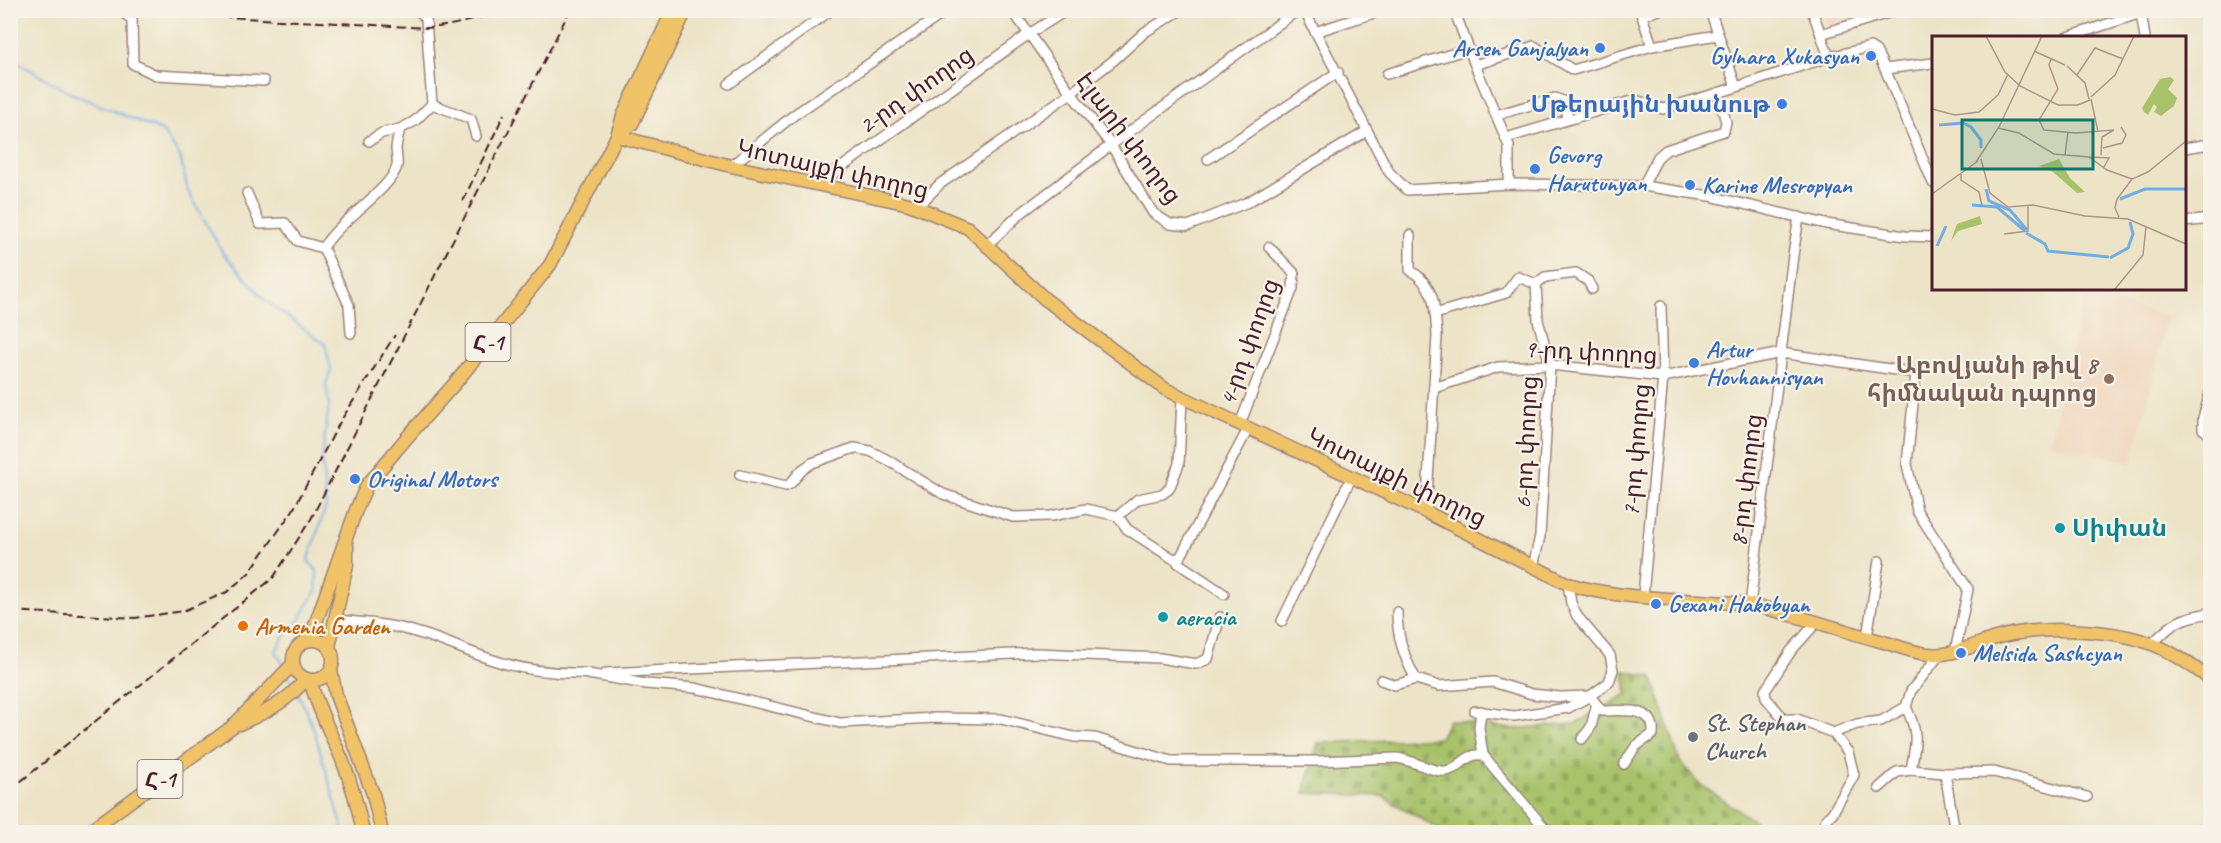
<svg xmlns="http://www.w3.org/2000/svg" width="2221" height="843" viewBox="0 0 2221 843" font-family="Caveat,'Noto Sans Armenian',sans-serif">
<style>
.built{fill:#f0d6bc}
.cemetery{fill:url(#cemetery-stones);stroke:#78704a;stroke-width:1.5}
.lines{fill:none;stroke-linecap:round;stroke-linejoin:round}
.stream{stroke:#72aee4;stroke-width:2}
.minor-casing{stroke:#9c8279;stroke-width:12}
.major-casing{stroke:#9c8279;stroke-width:15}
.minor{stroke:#fff;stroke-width:9}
.major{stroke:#f1c369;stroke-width:12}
.rail{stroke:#4a1f2b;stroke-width:2;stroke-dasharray:9 4.5;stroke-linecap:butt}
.shop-dot{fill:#3f7fe0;stroke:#f7f3e8;stroke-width:2}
.education-dot{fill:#8d6e63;stroke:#f7f3e8;stroke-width:2}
.culture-dot{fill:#0f9aa8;stroke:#f7f3e8;stroke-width:2}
.food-dot{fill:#e8710a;stroke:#f7f3e8;stroke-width:2}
.worship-dot{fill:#6b7280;stroke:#f7f3e8;stroke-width:2}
.labels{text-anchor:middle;stroke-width:4.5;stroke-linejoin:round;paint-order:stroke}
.shield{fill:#f7f3e8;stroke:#7e5f64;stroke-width:1.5}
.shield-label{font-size:22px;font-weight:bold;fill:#4a1f2b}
.shop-label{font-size:24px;font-weight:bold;fill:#366cbe;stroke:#f7f3e8;text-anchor:start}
.street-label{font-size:24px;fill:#4a1f2b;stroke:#f7f3e8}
.education-label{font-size:24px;font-weight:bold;fill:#785e54;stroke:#f7f3e8;text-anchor:end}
.culture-label{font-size:24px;font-weight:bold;fill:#0d838f;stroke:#f7f3e8;text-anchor:start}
.food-label{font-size:24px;font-weight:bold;fill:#c56008;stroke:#f7f3e8;text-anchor:start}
.worship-label{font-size:24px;font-weight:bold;fill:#5b616d;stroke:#f7f3e8;text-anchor:start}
.inset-river{fill:none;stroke:#72aee4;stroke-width:3}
.inset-road{fill:none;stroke:#ac9589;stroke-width:1.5}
.view{fill:#0f766e;fill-opacity:0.15;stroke:#0f766e;stroke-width:3}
.inset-edge{fill:none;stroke:#4a1f2b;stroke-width:3}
</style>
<defs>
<pattern id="cemetery-stones" width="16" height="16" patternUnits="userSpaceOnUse" patternTransform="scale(1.5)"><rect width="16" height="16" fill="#a7c269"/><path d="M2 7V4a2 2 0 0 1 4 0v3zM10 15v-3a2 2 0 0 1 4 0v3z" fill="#91a65b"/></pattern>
</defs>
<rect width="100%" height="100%" fill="#f7f3e8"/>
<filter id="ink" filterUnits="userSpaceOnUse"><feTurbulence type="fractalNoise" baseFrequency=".0167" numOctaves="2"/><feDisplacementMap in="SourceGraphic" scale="12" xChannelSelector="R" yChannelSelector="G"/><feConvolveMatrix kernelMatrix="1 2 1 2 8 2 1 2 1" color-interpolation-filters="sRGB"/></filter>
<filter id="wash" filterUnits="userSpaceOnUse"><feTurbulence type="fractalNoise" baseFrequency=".008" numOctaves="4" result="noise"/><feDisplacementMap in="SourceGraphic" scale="24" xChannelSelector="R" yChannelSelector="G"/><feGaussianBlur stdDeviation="1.35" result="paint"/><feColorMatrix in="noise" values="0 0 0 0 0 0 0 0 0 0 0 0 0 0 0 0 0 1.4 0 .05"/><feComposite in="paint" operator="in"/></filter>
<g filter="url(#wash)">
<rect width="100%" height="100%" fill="#ede4c7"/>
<g class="built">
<path d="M1822 11H1884L1829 29Z"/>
<path d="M2085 296 2168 316 2132 463 2049 443Z"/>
</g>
<path class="cemetery" d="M1624 671 1652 677 1680 762 1700 784 1754 821 1762 832H1443L1382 796 1304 793 1318 743 1440 738 1449 720 1510 729 1575 724 1627 694Z"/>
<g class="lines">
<g class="stream">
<path d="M10 62H17L70 93 162 131 180 156 188 191 223 253 267 302 325 344 331 370 326 384 329 405 322 456 326 506 308 561 317 570 316 591 299 621 285 635 276 651 284 667"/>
<path d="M288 675 294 685"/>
<path d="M298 693 314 730 344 832"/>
</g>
</g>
</g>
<g filter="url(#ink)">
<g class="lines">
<g class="minor-casing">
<g id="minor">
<path d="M119 10 132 19 133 64 156 75 264 81"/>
<path d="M1012 10 1071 93 1111 145 1153 213 1170 224 1188 226 1248 202 1367 131"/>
<path d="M1304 10 1389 172 1407 190 1509 184 1643 186 1710 196 1826 224 1905 236 1933 237"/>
<path d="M1454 10 1475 65 1509 146V184"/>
<path d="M1640 10 1652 46"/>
<path d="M1710 10 1736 87"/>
<path d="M1812 10 1829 57"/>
<path d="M2138 10 2141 13 2170 10"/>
<path d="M1643 15 1659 10"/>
<path d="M1315 32 1377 12 1405 10"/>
<path d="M1821 34 1898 10"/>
<path d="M2065 38 2141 13 2145 38"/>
<path d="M1475 65 1534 46 1573 70 1652 46 1717 35"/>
<path d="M1885 69 1933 63"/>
<path d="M1387 74 1468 49"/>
<path d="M729 84 831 10"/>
<path d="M432 104 471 119 476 136"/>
<path d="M1496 115 1555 98 1563 101 1569 119"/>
<path d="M1506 138 1635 100 1663 109 1718 93"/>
<path d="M369 141 382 133 400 129"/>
<path d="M2184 148 2210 144"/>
<path d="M1208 159 1338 72"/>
<path d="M731 166 794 115 948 10"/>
<path d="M818 184 1029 34 1067 10"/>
<path d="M1643 186 1658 157 1666 150 1724 131 1726 122 1718 93 1829 57 1870 47 1876 51 1885 69 1933 183"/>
<path d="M247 193 260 224 285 223 298 241 323 248"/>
<path d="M917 207 940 184 1071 93 1114 60 1145 32 1181 10"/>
<path d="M2184 222 2210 219"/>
<path d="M1410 235V270C1436 286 1435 308 1437 336L1426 512"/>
<path d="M988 244 1020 214 1111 145 1298 10"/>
<path d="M1435 314 1506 293 1518 277 1536 284 1545 277 1576 273 1588 281 1592 289"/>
<path d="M351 333 349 305 323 248C338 221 390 191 397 166 398 161 396 153 396 148 397 142 398 135 400 129L415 121 432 104 426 19 419 10"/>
<path d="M1434 388 1498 367 1550 365 1663 377 1781 353 1916 373 1907 464 1917 511 1968 589 1955 652"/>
<path d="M2210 393 2203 418V429L2210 434"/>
<path d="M1240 424 1293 288 1294 273 1269 247"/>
<path d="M740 475 786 486 790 484 802 470 812 463 854 448 870 451 886 459 943 494 1013 517 1051 516 1086 509 1118 516 1138 499 1162 494 1169 489 1179 464 1182 398"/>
<path d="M1118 516 1127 529 1172 558 1177 559 1181 556 1248 429"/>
<path d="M1177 559 1178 563 1224 594"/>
<path d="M1533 567 1540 536 1550 365 1538 320 1536 284"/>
<path d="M1643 596 1663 377 1661 306"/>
<path d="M1750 605 1793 255 1799 217"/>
<path d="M1397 612C1397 637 1404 658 1416 679L1439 686 1493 682 1532 694 1560 697 1590 696 1609 682 1613 670 1610 655 1577 616 1571 603 1568 584"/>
<path d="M336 620C357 622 379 623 400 628 430 634 458 648 487 658 520 670 552 674 587 673"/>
<path d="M1282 621 1351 478"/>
<path d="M1817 622 1791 651 1765 691 1766 698 1784 719H1797L1833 733 1848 752 1854 775 1833 812 1825 821 1822 832"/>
<path d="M1867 637 1879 561"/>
<path d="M2152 644C2173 622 2180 618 2210 613"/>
<path d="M582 673 646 684 695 688 840 723 935 718 1001 719 1074 737 1095 738 1171 761H1318L1396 758C1411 759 1433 773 1446 771 1463 768 1464 753 1483 755L1479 728 1481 711"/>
<path d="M606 673 1035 653 1160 658 1196 664 1208 659 1220 617"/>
<path d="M1381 680 1395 685 1416 679"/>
<path d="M1906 707C1919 734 1916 741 1911 770"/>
<path d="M1475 711 1514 716 1568 708 1590 696 1602 711C1620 711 1656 705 1653 734L1636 746 1624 764"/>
<path d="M1833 733 1857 724 1881 721 1906 707 1911 691 1940 654"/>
<path d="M1582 739 1591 727 1596 707"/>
<path d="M1483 755 1548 832"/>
<path d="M1945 773 1955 832"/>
<path d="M1879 788 1897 772 1911 770 1945 773 1994 772 2087 797"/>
</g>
</g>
<g class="major-casing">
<g id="major">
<path d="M617 136 731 166 909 204 968 228 1045 299 1165 389 1426 512 1568 584C1613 598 1665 598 1712 602 1725 603 1740 602 1753 605 1796 615 1838 629 1880 641 1895 645 1913 653 1928 654 1955 657 1978 642 2003 636 2044 626 2113 629 2152 644 2173 652 2192 666 2210 679"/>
<path d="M617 136 632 124 686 10"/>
<path d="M310 639 356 510 367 485 409 435 457 381 550 265 617 136 623 116 673 10"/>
<circle cx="313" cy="660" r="20"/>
<path d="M329 647 347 565V545"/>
<path d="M331 670 336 695 373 794 382 832"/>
<path d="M310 680C317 707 330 732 341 757 351 782 358 806 363 832"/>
<path d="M239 724C265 713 288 701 306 679"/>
<path d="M88 832 232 727 293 664"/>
</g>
</g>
<use href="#minor" class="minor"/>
<use href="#major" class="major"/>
<g class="rail">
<path d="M100 10 427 28C452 26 476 20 500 10"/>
<path d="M463 201 504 114"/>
<path d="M10 611 135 618 183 611 227 592 249 573 293 510 340 422 395 335"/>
<path d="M10 790 273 578 311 519 570 10"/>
</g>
</g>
</g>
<g class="shop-dot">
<circle cx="1600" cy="48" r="6"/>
<circle cx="1871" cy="56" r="6"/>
<circle cx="1782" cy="104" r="6"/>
<circle cx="1535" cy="169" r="6"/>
<circle cx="1690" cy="185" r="6"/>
<circle cx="1694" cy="363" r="6"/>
<circle cx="355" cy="479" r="6"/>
<circle cx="1656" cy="604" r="6"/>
<circle cx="1961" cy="653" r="6"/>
</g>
<circle class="education-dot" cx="2109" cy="379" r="6"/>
<g class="culture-dot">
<circle cx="2060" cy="528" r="6"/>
<circle cx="1163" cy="617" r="6"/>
</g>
<circle class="food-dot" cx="243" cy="626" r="6"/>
<circle class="worship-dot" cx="1693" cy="737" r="6"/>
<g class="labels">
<g class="shield">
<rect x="465.5" y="323" width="45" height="38" rx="4.5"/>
<rect x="137.5" y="760" width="45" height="38" rx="4.5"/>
</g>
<g class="shield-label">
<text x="488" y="350">Հ-1</text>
<text x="160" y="787">Հ-1</text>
</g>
<g class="shop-label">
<text x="1588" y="56" text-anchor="end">Arsen Ganjalyan</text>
<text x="1859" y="64" text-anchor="end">Gylnara Xukasyan</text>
<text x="1770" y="112" text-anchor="end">Մթերային խանութ</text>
<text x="1547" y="163">Gevorg<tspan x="1547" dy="28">Harutunyan</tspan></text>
<text x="1702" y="193">Karine Mesropyan</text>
<text x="1706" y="357">Artur<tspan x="1706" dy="28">Hovhannisyan</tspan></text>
<text x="367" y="487">Original Motors</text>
<text x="1668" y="612">Gexani Hakobyan</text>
<text x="1973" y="661">Melsida Sashcyan</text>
</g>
<g class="street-label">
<text transform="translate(916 90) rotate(-35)" y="8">2-րդ փողոց</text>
<text transform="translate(1129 138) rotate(53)" y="8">Էլարի փողոց</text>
<text transform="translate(833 169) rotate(13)" y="8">Կոտայքի փողոց</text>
<text transform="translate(1249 342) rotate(-70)" y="8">4-րդ փողոց</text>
<text transform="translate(1591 352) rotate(3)" y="8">9-րդ փողոց</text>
<text transform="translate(1526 442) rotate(-87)" y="8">6-րդ փողոց</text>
<text transform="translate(1636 450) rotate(-85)" y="8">7-րդ փողոց</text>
<text transform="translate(1397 477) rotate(26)" y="8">Կոտայքի փողոց</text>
<text transform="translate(1746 480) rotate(-83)" y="8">8-րդ փողոց</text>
</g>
<g class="education-label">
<text x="2097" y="373">Աբովյանի թիվ 8<tspan x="2097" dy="28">հիմնական դպրոց</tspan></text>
</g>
<g class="culture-label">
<text x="2072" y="536">Սիփան</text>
<text x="1175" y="625">aeracia</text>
</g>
<g class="food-label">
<text x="255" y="634">Armenia Garden</text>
</g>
<g class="worship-label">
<text x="1705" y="731">St. Stephan<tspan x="1705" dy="28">Church</tspan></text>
</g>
</g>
<g transform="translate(1932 36)">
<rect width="254" height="254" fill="#ede4c7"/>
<path d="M238 41 242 44 236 53 245 62 242 70 229 80 222 76 225 71 222 68 216 79 212 76 210 72 228 43ZM127 123 138 142 153 156 145 157 121 136 107 130ZM48 180 50 188 26 195 19 205 25 188Z" fill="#a7c269"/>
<path class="inset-river" d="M7 89 31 87 39 91 49 104V112M54 153 57 165 78 174 95 194M188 163 213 153H254M40 169 65 171 93 195M94 197 113 208 116 215 177 221M5 210 14 190M178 222 196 212 201 198 198 186"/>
<path class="inset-road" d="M54 0 73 36 88 50 126 69H146L158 64M102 15 133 29M119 23 117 29 126 53 107 84 112 94 144 97 182 94M135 30 153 47 157 63M145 39 163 12 191 23M159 61 183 39 202 0M159 63 166 96M0 73 23 79 47 76 66 59 76 38M66 92 87 97 122 118 157 121 175 134 200 143M171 112 190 107 194 99 189 91M133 119 136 96M169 119 170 101 182 94M157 121 177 122 172 131M49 123 58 157 76 171 101 169 153 180 196 183 254 208M44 126 67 91 110 0M29 138V144L47 156 50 170M0 158 46 125M187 181 183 172 185 163 200 143 216 136 254 105M72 198 96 195V169M183 253 211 219 214 191"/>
<path class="view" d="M30 84H161V133H30Z"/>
<rect width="254" height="254" class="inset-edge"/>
</g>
<rect width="2221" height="843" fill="none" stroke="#f7f3e8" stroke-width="36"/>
</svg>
